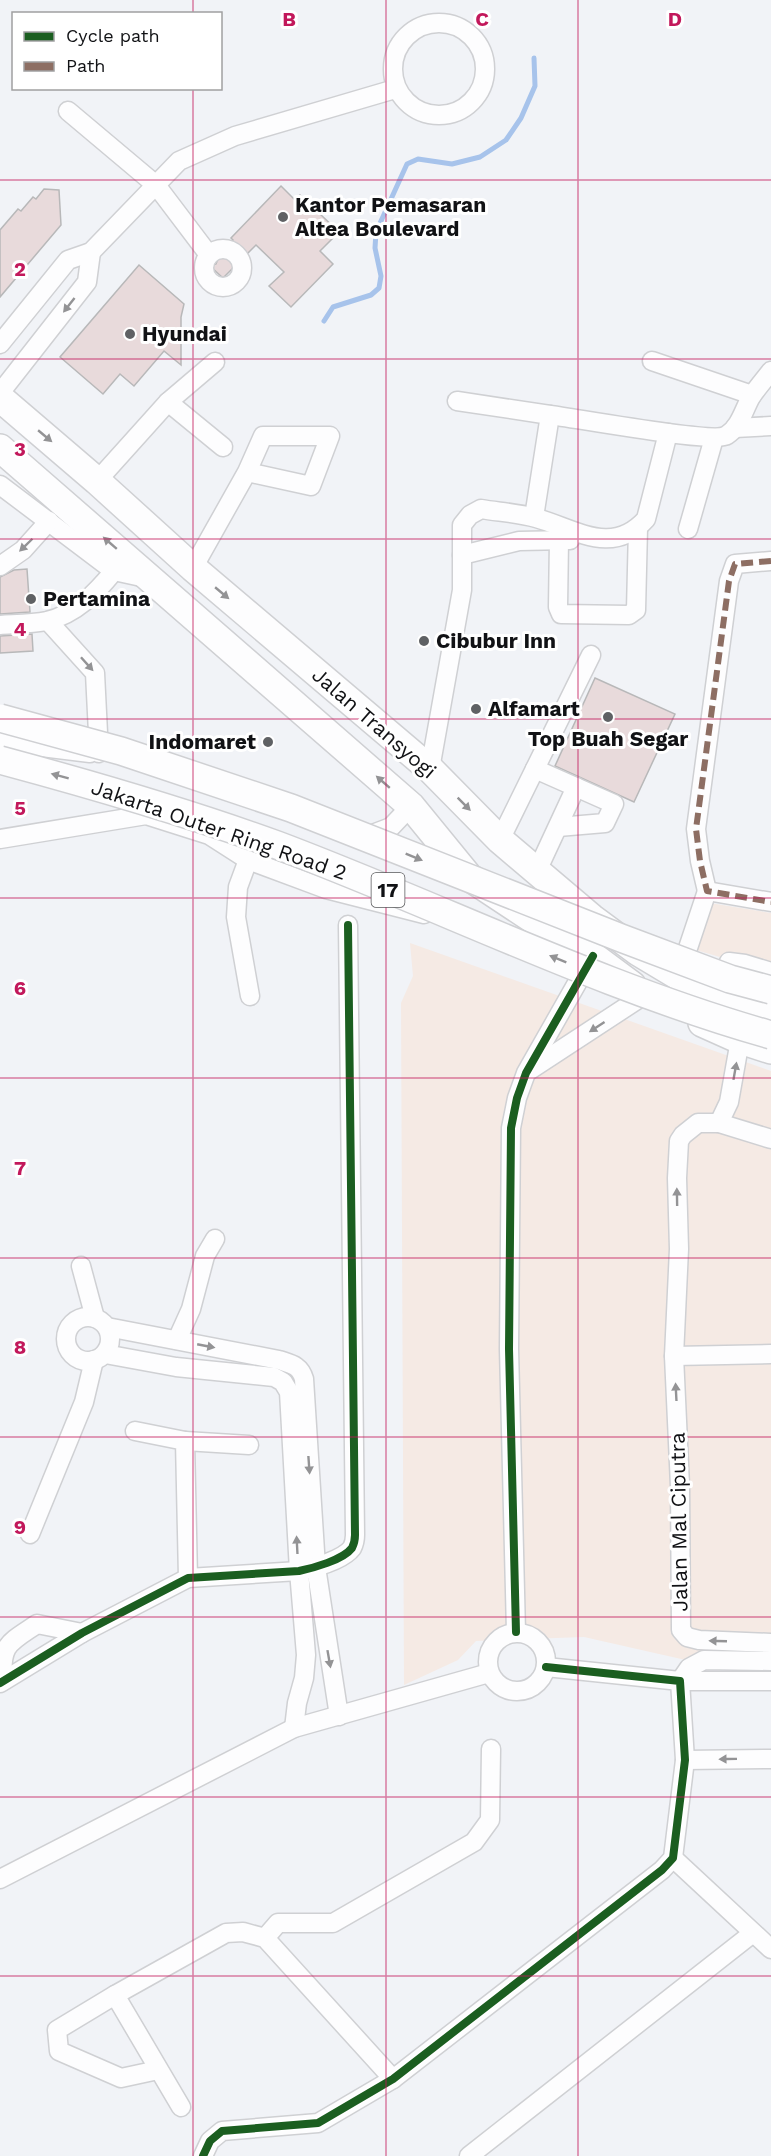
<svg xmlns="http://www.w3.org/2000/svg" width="771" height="2156" viewBox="0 0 771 2156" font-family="'Work Sans',sans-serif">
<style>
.commercial{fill:#f5eae4}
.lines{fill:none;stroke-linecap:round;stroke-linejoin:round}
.stream{stroke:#a7c3eb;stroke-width:5}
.building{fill:#e8dadb;stroke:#b8b8b9;stroke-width:1.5}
.minor-casing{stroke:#cfd0d3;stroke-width:21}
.highway-casing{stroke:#cfd0d3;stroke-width:30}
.minor{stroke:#fdfdfe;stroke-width:18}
.highway{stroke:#fdfdfe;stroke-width:27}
.highway-bridge-casing{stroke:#cfd0d3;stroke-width:30;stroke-linecap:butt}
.highway-bridge{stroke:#fdfdfe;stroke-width:27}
.quiet{stroke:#8d6e63;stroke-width:6;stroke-dasharray:12 6;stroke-linecap:butt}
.cycleway-casing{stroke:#fff;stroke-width:11}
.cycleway{stroke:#1b5e20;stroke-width:8}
.oneway{fill:#939395}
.grid{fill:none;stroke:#c2185b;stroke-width:1.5;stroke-opacity:0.55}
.poi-dot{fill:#5f6164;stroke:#fff;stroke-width:2}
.labels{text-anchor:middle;stroke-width:6;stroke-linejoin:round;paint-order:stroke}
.shield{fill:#fff;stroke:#58595b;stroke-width:1.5}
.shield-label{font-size:20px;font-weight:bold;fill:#111215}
.poi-label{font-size:21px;font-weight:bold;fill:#111215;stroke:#fff;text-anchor:start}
.street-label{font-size:21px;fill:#111215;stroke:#fff}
.grid-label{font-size:20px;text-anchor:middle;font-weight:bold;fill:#c2185b;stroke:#fff;stroke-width:6;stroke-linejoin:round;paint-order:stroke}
</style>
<rect width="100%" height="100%" fill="#f1f3f7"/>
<g class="commercial">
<path d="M710 903 771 913V972L696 950Z"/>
<path d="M410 943 771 1071V1670L690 1661 584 1637 476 1641 458 1660 404 1685 401 1003 413 976Z"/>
</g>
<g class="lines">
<path class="stream" d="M324 321 333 307 371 295 379 288 381 276 375 248 376 232 407 164 418 159 452 164 480 157 506 140 521 118 535 86 534 58"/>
</g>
<g class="building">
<path d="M281 186 295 200 300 195 339 232 320 251 333 264 291 307 269 286 284 272 256 245 223 278 210 266 216 264 220 254 233 240 231 238Z"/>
<path d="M44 189 59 190 61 225 0 297V230L18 209 21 211 33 197 36 199Z"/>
<path d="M139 265 184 304 181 317V365L164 351 134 386 120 374 103 394 60 357Z"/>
<path d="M27 569 30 612 0 614V577L14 570Z"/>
<path d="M32 634 33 651 0 653V636Z"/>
<path d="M595 678 675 714 634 802 555 766Z"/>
</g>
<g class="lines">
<g class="minor-casing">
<g id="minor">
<circle cx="439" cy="69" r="46"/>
<path d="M68 111 156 185 209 255"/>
<circle cx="223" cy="268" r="19"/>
<path d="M0 344 68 260 91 252 179 161 235 136 395 89"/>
<path d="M652 361 752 395"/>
<path d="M0 393 87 282 91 252"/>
<path d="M457 401 550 415 534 517"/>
<path d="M168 402 223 447"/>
<path d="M550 415C575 418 714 444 727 435 740 427 744 409 751 397 757 388 764 380 771 371"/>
<path d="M735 428 771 426"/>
<path d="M97 481 168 402 215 362"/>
<path d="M0 485 114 571 146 578"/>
<path d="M688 529 714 438"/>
<path d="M559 540 558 607 561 614 629 615 636 610 638 528"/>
<path d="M462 555 519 541 570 540"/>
<path d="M0 566 23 550 49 521"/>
<path d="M193 568 247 472 311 486 330 436H263L247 472"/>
<path d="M48 621 95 673 99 753"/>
<path d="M0 625C15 624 32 624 47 621 76 614 96 593 114 571"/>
<path d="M0 742 90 753"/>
<path d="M430 769 462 590V525L470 515 481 509C499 512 518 513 536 518 576 529 612 557 646 519L668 433"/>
<path d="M535 769 614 804 605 823 558 827"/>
<path d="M362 838 391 827 411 806"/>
<path d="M0 839 146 815 209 835 248 860 326 889 424 914"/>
<path d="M500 840 591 655"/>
<path d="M248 860 238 887 236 917 250 996"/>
<path d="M537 871 576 787"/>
<path d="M707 891 700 861 696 829 729 581 735 564 771 561"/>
<path d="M707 891 771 902"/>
<path d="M680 972 707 891"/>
<path d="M736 982 726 969 729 962 745 964 771 972"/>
<path d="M530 1070 646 994"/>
<path d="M719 1123 729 1102 740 1040"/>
<path d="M771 1139 719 1123H698L683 1135 679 1141 677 1178 679 1249 674 1356 680 1486 681 1630 687 1637 699 1640 771 1643"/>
<path d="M81 1266 95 1318"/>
<circle cx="88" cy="1339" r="22"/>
<path d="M107 1327 279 1360C291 1364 300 1365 304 1379L316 1567 339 1716"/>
<path d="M177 1340 191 1309 205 1256 215 1239"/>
<path d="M105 1354 176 1367 274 1377 283 1382 289 1392 299 1571 306 1655 304 1678 297 1703 294 1728"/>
<path d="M674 1356 771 1354"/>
<path d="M135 1431 185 1441 188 1578"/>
<path d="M185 1441 249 1445"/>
<path d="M30 1534 84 1402 94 1360"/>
<path d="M516 1632 509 1349 511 1128 517 1098 526 1073 589 962"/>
<circle cx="517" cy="1662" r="29"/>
<path d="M3 1681C0 1644 9 1643 37 1624L82 1633"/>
<path d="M680 1681 689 1668 704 1660 771 1661"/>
<path d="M680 1681H771"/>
<path d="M0 1683 82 1633 188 1578 299 1571C313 1568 343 1560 352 1548 354 1544 355 1539 355 1535L348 925"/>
<path d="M685 1760 771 1759"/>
<path d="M673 1858 771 1949"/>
<path d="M0 1879 294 1728 489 1673"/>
<path d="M265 1938 278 1923H333L474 1842 490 1820 491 1749"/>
<path d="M115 1995 181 2107"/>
<path d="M158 2070 121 2078 59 2051 57 2030 115 1995 226 1933 243 1932 265 1938 393 2079"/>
<path d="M203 2156 210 2141 222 2131 318 2123 393 2079 662 1870 673 1858 685 1760 680 1681 546 1667"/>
<path d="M469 2156 753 1933"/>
</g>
</g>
<g class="highway-casing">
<g id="highway">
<path d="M0 398 97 481 193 568 430 769 500 840 592 918 638 952 678 976 771 1009"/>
<path d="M0 448 411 806 469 877 543 926 593 956 632 985"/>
<path d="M702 1023 740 1040 771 1050"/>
</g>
</g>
<use href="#minor" class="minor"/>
<use href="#highway" class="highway"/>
<g class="highway-bridge-casing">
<g id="highway-bridge">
<path d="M0 718 121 751 291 808 621 938 730 979 771 990"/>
<path d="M0 760C93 785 186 812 277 845 442 907 601 987 771 1035"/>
</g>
</g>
<use href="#highway-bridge" class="highway-bridge"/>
<path class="quiet" d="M771 561 735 564 729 581 696 829 700 861 707 891 771 902"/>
<g class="cycleway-casing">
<g id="cycleway">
<path d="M516 1632 509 1349 511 1128 517 1098 526 1073 593 956"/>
<path d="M0 1683 82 1633 188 1578 299 1571C313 1568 343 1560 352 1548 354 1544 355 1539 355 1535L348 925"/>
<path d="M203 2156 210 2141 222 2131 318 2123 393 2079 662 1870 673 1858 685 1760 680 1681 546 1667"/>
</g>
</g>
<use href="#cycleway" class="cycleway"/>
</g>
<defs><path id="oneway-solid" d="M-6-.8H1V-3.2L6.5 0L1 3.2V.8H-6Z" transform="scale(1.5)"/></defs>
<g class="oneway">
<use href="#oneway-solid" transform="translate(69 305) rotate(128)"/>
<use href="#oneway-solid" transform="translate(45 436) rotate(40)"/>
<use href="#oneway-solid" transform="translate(110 543) rotate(-139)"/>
<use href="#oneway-solid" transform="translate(26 545) rotate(136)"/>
<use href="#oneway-solid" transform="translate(222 593) rotate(40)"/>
<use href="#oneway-solid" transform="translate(87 664) rotate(48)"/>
<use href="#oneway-solid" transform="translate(60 776) rotate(-165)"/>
<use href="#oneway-solid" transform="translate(383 782) rotate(-139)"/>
<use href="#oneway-solid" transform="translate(464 804) rotate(45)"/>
<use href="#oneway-solid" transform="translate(414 857) rotate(22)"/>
<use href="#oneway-solid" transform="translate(558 959) rotate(-158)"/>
<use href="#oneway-solid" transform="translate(597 1027) rotate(147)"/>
<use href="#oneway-solid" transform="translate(735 1071) rotate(-80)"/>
<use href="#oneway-solid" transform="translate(677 1197) rotate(-91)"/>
<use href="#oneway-solid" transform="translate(206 1346) rotate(11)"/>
<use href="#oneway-solid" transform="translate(676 1392) rotate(-93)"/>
<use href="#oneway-solid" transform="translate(309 1465) rotate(86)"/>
<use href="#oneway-solid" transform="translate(297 1545) rotate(-93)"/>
<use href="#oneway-solid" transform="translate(718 1641) rotate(-178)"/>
<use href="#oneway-solid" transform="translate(329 1659) rotate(80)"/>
<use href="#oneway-solid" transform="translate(728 1759) rotate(179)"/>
</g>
<path class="grid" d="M193 0V14M386 0V2156M578 0V2156M193 88V2156M0 180H771M0 359H771M0 539H771M0 719H771M0 898H771M0 1078H771M0 1258H771M0 1437H771M0 1617H771M0 1797H771M0 1976H771"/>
<g class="poi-dot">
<circle cx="283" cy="217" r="6"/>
<circle cx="130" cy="334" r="6"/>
<circle cx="31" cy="599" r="6"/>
<circle cx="424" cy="641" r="6"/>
<circle cx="476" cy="709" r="6"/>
<circle cx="608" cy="717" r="6"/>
<circle cx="268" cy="742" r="6"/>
</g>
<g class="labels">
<rect class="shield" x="371.5" y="873" width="33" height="34" rx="4.5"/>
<g class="shield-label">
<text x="388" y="897">17</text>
</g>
<g class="poi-label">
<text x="295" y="212">Kantor Pemasaran<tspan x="295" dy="24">Altea Boulevard</tspan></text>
<text x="142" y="341">Hyundai</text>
<text x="43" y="606">Pertamina</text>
<text x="436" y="648">Cibubur Inn</text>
<text x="488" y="716">Alfamart</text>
<text x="608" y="746" text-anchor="middle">Top Buah Segar</text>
<text x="256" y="749" text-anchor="end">Indomaret</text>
</g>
<g class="street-label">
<text transform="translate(374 723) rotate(41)" y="7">Jalan Transyogi</text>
<text transform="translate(219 830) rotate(19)" y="7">Jakarta Outer Ring Road 2</text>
<text transform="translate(679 1522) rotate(-91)" y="7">Jalan Mal Ciputra</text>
</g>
</g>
<g class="grid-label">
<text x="289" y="26">B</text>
<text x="482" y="26">C</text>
<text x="675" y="26">D</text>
<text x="20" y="276">2</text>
<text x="20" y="456">3</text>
<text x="20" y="636">4</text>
<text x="20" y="815">5</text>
<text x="20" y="995">6</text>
<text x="20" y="1175">7</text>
<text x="20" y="1354">8</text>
<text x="20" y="1534">9</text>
</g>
<rect x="12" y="12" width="210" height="78" fill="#ffffff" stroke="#a0a0a1" stroke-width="1.5"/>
<rect x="24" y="32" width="30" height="9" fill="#1b5e20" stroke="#a0a0a1" stroke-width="1.5"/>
<text x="66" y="42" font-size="18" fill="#111215">Cycle path</text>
<rect x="24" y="62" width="30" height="9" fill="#8d6e63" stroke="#a0a0a1" stroke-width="1.5"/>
<text x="66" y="72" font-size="18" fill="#111215">Path</text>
</svg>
